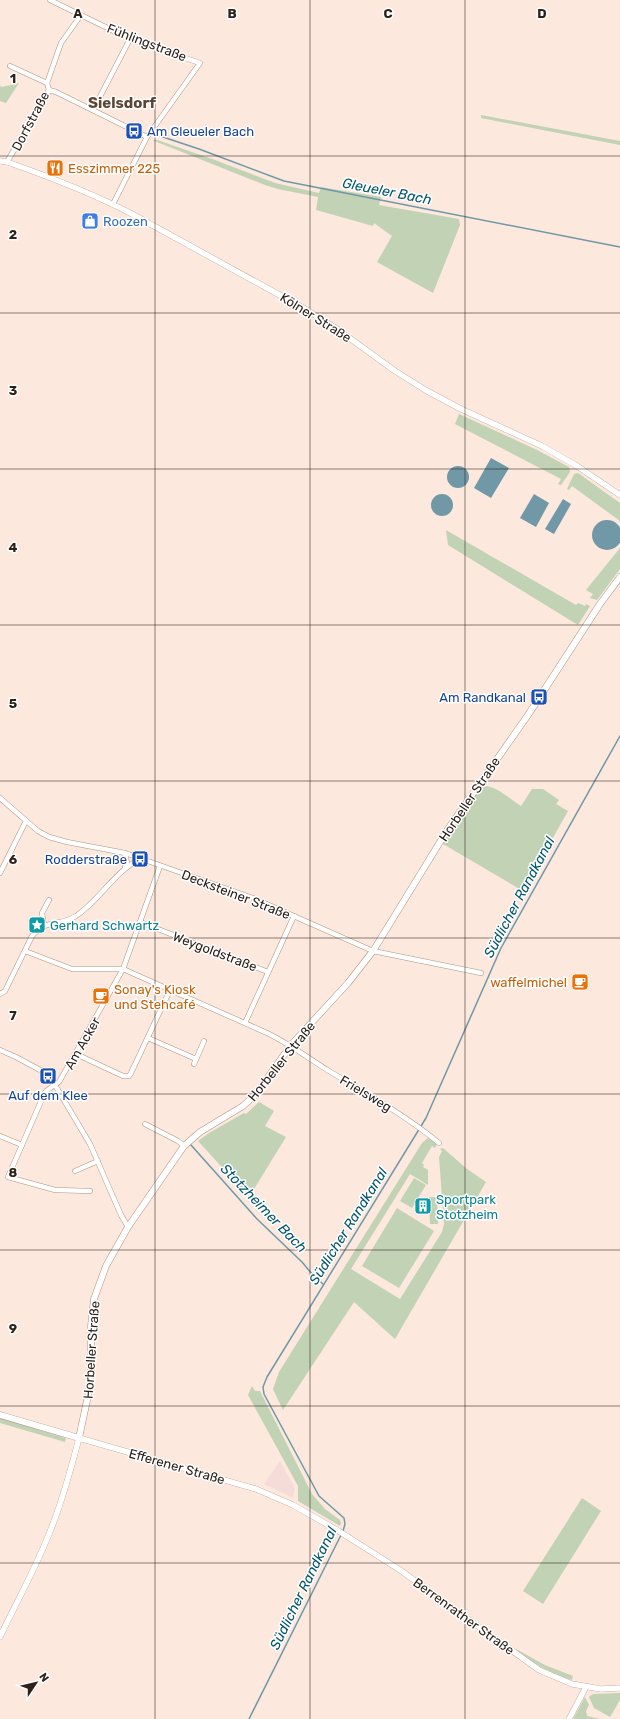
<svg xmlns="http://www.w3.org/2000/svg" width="620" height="1719" viewBox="0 0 620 1719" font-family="Rubik,sans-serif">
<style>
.industrial{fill:#f6dcd9}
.green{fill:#c1d2b5}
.water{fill:#7098a7}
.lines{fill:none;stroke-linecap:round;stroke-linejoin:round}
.stream{stroke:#7098a7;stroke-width:1.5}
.minor-casing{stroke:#b09381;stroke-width:5.5}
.tertiary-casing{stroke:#b09381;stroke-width:6}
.secondary-casing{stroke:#b09381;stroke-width:7}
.minor{stroke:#fff;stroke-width:4.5}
.tertiary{stroke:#fff;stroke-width:5.5}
.secondary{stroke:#fff;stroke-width:6}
.grid{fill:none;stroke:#2d211a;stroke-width:1;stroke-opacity:0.55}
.labels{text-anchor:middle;stroke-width:3;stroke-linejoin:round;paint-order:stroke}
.street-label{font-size:13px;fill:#2d211a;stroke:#fff}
.transit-label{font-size:13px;fill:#164399;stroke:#fff;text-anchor:end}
.food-label{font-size:13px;fill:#c56008;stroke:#fff;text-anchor:start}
.shop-label{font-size:13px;fill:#366cbe;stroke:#fff;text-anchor:start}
.culture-label{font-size:13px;fill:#0d838f;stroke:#fff;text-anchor:start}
.water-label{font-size:14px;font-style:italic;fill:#00566d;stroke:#fff}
.quarter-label{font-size:15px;font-weight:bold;fill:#5f4535;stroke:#fff}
.grid-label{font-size:13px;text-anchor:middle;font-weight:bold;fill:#2d211a;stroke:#fff;stroke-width:3;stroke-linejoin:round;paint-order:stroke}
</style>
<rect width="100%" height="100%" fill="#fce8dd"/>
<path class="industrial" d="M280 1461 295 1488 293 1498 264 1484Z"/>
<g class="green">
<path d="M19 83 6 103 0 101V86L2 87Z"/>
<path d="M481 115 620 141V145L481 118Z"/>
<path d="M152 140H157L215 160 275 183 319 193 321 187 381 197 379 205 459 219 460 225 433 293 377 262 392 236 374 223 373 226 316 210 318 197 278 189 265 185Z"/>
<path d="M459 414 537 450 569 467 570 472 561 485 558 484 561 479 455 424Z"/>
<path d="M578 473 620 503V521L572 486 569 490 567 489 574 474Z"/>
<path d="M446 530 576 605 578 603 585 606 586 604 590 606 578 625 448 545Z"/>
<path d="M620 548V569L597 600 590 598 593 594 586 590Z"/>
<path d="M482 786C496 785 510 799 521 806L532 789H543L559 800 556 804 568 811 523 891 443 844Z"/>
<path d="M259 1102 274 1111 265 1126 286 1137 249 1197 198 1141 209 1133 244 1113 246 1114Z"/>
<path d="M428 1138 437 1144 435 1148 432 1146 422 1163 424 1165 423 1167 428 1170V1185L410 1174 351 1269 400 1299 442 1232 444 1224 439 1157 442 1151 440 1149 443 1148 467 1169 486 1182 395 1339 354 1302 283 1410 273 1389 279 1372 422 1143Z"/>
<path d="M414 1178 426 1185 412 1208 400 1201Z"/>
<path d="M429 1197H437L438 1224H430Z"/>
<path d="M397 1208 434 1231 399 1288 362 1266Z"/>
<path d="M252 1386 255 1391H260L312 1494 325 1509 340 1520 341 1523 340 1526 298 1501V1486L248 1395Z"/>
<path d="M0 1418 66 1438 65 1442 0 1423Z"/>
<path d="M582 1498 601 1511 543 1604 523 1591Z"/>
<path d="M516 1649 545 1665 573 1676 572 1680C551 1674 533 1663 515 1650Z"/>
<path d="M620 1693V1700L610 1717 594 1708 589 1697 593 1694Z"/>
<path d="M585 1697 589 1705 586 1711 587 1716 600 1719H573Z"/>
</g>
<g class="water">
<path d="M491 458 509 468 491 498 474 488Z"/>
<circle cx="458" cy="477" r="11"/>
<path d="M534 494 549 503 536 527 520 518Z"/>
<circle cx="442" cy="505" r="11"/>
<path d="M563 499 571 504 554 534 545 529Z"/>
<circle cx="607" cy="535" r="15"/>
</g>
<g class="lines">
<g class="stream">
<path d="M157 135 199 149 284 181 620 247"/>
<path d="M191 1145 257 1219 302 1262 312 1274 323 1284"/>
<path d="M343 1531 345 1524 344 1518 319 1496 264 1394 263 1387 267 1377 426 1118 501 948 620 736"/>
<path d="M249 1719 341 1535"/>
</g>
<g class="minor-casing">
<g id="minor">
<path d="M50 0 130 39 200 63 147 137 113 204"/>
<path d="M10 66 47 83"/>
<path d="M49 90 56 92 147 137"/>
<path d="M49 90 47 83 61 43 81 15"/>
<path d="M93 110 130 39"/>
<path d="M7 162 49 90"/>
<path d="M0 798 38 831 49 837 67 842 125 853 253 898 373 951 481 973"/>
<path d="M125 853 127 863 125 867"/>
<path d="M0 873 26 821"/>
<path d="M140 922 268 972"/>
<path d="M44 925 42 913 49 900"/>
<path d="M25 951 72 969H123L267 1033C290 1044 308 1058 329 1071 367 1094 405 1115 439 1143"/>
<path d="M0 994 5 991 32 936C48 918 58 927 76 916 100 900 114 872 140 859"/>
<path d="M245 1023 294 916"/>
<path d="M148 1038 196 1059"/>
<path d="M0 1050 16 1057 40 1070 55 1085 90 1144 121 1215 128 1227"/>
<path d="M76 1054 123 1076H129L131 1073 170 990"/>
<path d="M194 1064 204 1041"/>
<path d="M145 1124 178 1141 184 1146"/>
<path d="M0 1136 22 1145"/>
<path d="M75 1171 98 1161"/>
<path d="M90 1191 55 1190 8 1177 42 1099 46 1091 59 1082 123 969 160 866"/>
</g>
</g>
<g class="tertiary-casing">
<g id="tertiary">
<path d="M0 161 7 162C50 177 92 193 132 214L307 310 337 329 395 371 427 391 461 409 542 446 577 466 620 495"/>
<path d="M0 1637C17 1601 37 1566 51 1529 63 1499 71 1469 79 1438L256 1489 293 1505 337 1530 400 1570 539 1670 572 1684 601 1689 620 1688"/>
<path d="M569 1719 586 1687"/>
</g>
</g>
<g class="secondary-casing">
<path id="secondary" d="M0 1415 79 1438 89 1391 91 1371V1326L94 1299 106 1266 128 1227 184 1146 200 1132 243 1106 256 1094 291 1045 348 983 373 951 448 829 528 715 600 604 620 577"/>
</g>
<use href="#minor" class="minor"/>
<use href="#tertiary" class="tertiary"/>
<use href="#secondary" class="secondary"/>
</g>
<path class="grid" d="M155 0V1719M310 0V1719M465 0V1719M0 156H620M0 313H620M0 469H620M0 625H620M0 781H620M0 938H620M0 1094H620M0 1250H620M0 1406H620M0 1563H620"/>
<defs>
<g id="bus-square" transform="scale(0.9)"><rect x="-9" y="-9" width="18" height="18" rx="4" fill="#1a4fb4" stroke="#fff"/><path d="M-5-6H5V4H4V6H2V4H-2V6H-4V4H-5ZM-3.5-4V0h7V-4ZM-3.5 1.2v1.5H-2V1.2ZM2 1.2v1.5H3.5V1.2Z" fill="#fff"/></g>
<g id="restaurant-square" transform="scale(0.9)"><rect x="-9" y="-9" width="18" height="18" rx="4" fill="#e8710a" stroke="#fff"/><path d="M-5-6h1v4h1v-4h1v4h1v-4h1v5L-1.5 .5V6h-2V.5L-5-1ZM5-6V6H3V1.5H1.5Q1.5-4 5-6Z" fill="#fff"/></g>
<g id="shop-square" transform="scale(0.9)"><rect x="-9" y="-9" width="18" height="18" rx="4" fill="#3f7fe0" stroke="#fff"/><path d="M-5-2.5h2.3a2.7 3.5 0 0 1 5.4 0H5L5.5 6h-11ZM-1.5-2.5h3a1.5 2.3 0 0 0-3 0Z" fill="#fff"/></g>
<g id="sight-square" transform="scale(0.9)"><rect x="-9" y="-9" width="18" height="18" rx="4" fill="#0f9aa8" stroke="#fff"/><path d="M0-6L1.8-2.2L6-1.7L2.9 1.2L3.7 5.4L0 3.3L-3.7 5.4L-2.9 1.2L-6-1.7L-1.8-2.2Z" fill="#fff"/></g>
<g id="cafe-square" transform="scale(0.9)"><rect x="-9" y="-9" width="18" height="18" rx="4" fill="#e8710a" stroke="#fff"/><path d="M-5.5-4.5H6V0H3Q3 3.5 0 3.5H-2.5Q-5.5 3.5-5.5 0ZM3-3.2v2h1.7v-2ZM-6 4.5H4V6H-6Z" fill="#fff"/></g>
<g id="building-square" transform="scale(0.9)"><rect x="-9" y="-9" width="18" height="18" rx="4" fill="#0f9aa8" stroke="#fff"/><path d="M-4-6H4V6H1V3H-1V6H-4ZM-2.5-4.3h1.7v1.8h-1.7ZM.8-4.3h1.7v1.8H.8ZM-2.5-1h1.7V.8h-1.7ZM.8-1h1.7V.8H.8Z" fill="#fff"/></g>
</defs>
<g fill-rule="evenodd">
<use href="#bus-square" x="134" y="131"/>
<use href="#restaurant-square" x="55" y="168"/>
<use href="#shop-square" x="90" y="221"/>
<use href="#bus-square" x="539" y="697"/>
<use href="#bus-square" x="140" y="859"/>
<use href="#sight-square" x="37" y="925"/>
<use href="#cafe-square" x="580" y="982"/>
<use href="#cafe-square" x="101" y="996"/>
<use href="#bus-square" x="48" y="1076"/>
<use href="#building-square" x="423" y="1206"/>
</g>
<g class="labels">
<g class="street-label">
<text transform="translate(147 42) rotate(21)" y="5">Fühlingstraße</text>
<text transform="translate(30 121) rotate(-62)" y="5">Dorfstraße</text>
<text transform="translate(316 317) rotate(32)" y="5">Kölner Straße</text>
<text transform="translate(469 799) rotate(-56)" y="5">Horbeller Straße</text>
<text transform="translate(236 894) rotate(21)" y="5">Decksteiner Straße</text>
<text transform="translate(215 951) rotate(21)" y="5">Weygoldstraße</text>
<text transform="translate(82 1043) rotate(-60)" y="5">Am Acker</text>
<text transform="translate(281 1061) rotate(-51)" y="5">Horbeller Straße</text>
<text transform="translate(366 1093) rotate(31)" y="5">Frielsweg</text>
<text transform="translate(91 1350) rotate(-86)" y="5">Horbeller Straße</text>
<text transform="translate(177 1466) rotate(16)" y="5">Efferener Straße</text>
<text transform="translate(464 1616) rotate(36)" y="5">Berrenrather Straße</text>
</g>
<g class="transit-label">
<text x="147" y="136" text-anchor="start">Am Gleueler Bach</text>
<text x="526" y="702">Am Randkanal</text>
<text x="127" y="864">Rodderstraße</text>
<text x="48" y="1100" text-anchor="middle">Auf dem Klee</text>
</g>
<g class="food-label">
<text x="68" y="173">Esszimmer 225</text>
<text x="567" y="987" text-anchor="end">waffelmichel</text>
<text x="114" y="994">Sonay's Kiosk<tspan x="114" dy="15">und Stehcafé</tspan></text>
</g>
<g class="shop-label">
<text x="103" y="226">Roozen</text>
</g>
<g class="culture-label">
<text x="50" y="930">Gerhard Schwartz</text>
<text x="436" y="1204">Sportpark<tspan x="436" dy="15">Stotzheim</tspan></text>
</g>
<g class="water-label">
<text transform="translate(387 191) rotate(11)" y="5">Gleueler Bach</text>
<text transform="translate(519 897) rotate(-62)" y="5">Südlicher Randkanal</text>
<text transform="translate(264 1208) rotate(46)" y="5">Stotzheimer Bach</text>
<text transform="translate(348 1226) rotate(-58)" y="5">Südlicher Randkanal</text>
<text transform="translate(303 1588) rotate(-64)" y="5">Südlicher Randkanal</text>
</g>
<g class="quarter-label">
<text x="122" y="108">Sielsdorf</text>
</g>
</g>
<g class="grid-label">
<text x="78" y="18">A</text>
<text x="232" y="18">B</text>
<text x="388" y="18">C</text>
<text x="542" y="18">D</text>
<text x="13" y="83">1</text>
<text x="13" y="239">2</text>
<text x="13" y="395">3</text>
<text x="13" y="552">4</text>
<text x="13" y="708">5</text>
<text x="13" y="864">6</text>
<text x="13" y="1020">7</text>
<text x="13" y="1177">8</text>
<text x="13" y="1333">9</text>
</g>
<g transform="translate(36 1683) rotate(55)" stroke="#ffffff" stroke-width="3" paint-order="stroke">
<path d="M0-3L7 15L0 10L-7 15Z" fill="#2d211a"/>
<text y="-6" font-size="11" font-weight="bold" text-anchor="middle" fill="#2d211a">N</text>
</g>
</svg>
